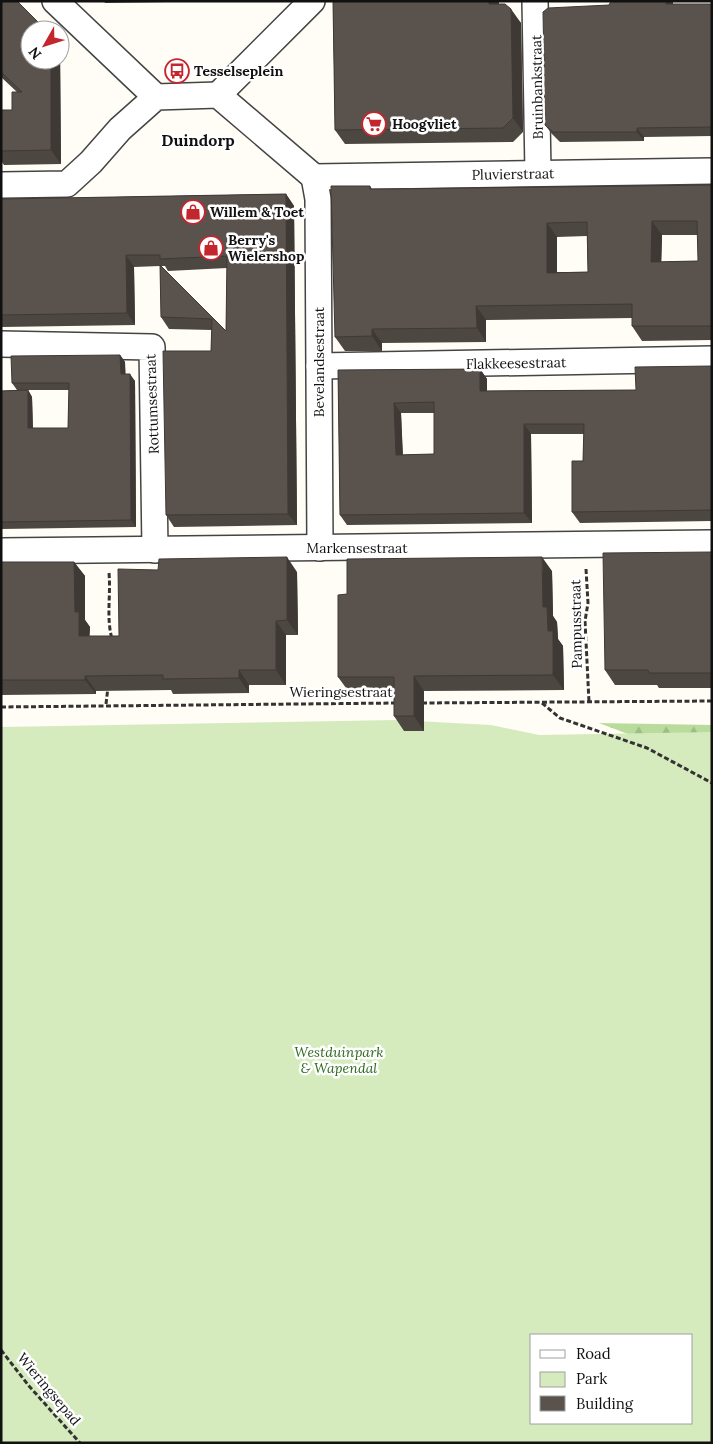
<svg xmlns="http://www.w3.org/2000/svg" width="713" height="1444" viewBox="0 0 713 1444" font-family="Lora,serif">
<style>
.forest{fill:url(#forest-firs)}
.park{fill:#d5ebbd;fill-rule:evenodd}
.lines{fill:none;stroke-linecap:round;stroke-linejoin:round}
.street-casing{stroke:#444;stroke-width:28}
.path{stroke:#333;stroke-width:3;stroke-dasharray:5 2.5;stroke-linecap:butt}
.street{stroke:#fff;stroke-width:25}
.wall{fill:#4d4742;fill-rule:evenodd}
.shaded-wall{fill:#3f3936}
.building{fill:#5a524d;stroke:#3f3936;fill-rule:evenodd}
.labels{text-anchor:middle;stroke-width:5;stroke-linejoin:round;paint-order:stroke}
.poi-label{font-size:14px;font-weight:bold;fill:#111;stroke:#fff;text-anchor:start}
.street-label{font-size:14px;fill:#111;stroke:#fff}
.park-label{font-size:14px;font-style:italic;fill:#2f6b1f;stroke:#fff}
.quarter-label{font-size:16px;font-weight:bold;fill:#111;stroke:#fff}
</style>
<defs>
<pattern id="forest-firs" width="22" height="20" patternUnits="userSpaceOnUse" patternTransform="scale(1.25)"><rect width="22" height="20" fill="#b9dc9c"/><path d="M5 1l3.5 6h-7zM16 11l3.5 6h-7z" fill="#9ebc85"/></pattern>
</defs>
<rect width="100%" height="100%" fill="#fffdf5"/>
<path class="forest" d="M599 723 712 725V766Z"/>
<path class="park" d="M397 720 491 725 539 735 712 732V1443H1V727ZM532 1335H692V1423H532Z"/>
<g class="lines">
<g class="street-casing">
<g id="street">
<path d="M55 1 156 97"/>
<path d="M535 1 538 173"/>
<path d="M218 95 312 1"/>
<path d="M314 177 712 171"/>
<path d="M314 177 318 199 320 548"/>
<path d="M1 185 67 184 91 162 120 129 156 97 218 95 314 177"/>
<path d="M1 344 152 347 155 550"/>
<path d="M319 366 712 359"/>
<path d="M1 551 712 543"/>
</g>
</g>
<g class="path">
<path d="M586 569 588 603 585 621 589 702"/>
<path d="M109 573C111 596 106 617 112 639"/>
<path d="M422 703 712 701"/>
<path d="M542 703 560 718 647 748 712 783"/>
<path d="M106 704 108 687"/>
<path d="M1 707 396 703"/>
<path d="M1 1350 29 1386 80 1443"/>
</g>
<use href="#street" class="street"/>
</g>
<g class="wall">
<path d="M1 1 60 60V48V49L61 164 4 165 1 161V110H12L17 92 1 77Z"/>
<path d="M104 1H231L105 3Z"/>
<path d="M333 1H499V4L521 23 523 132 513 142 345 144 335 130Z"/>
<path d="M712 4V136L644 137V141L560 142 552 134 545 125 609 5Z"/>
<path d="M712 185V340L642 341 632 326V318L486 320V342L382 343V351H345L335 337 370 186 372 189ZM662 235H698V261L661 262ZM587 236 588 272H557V237Z"/>
<path d="M286 194 294 206 297 525 174 527 166 515 211 351 212 330 169 329 161 317 160 266 134 267 135 325 1 327V199ZM161 266H165L168 271 227 268 226 331Z"/>
<path d="M120 355 125 362V374L135 381 136 527 1 529V391L17 390 12 383ZM28 390H69L68 428H33L32 397Z"/>
<path d="M712 366V521L580 523 572 512 583 461 584 434H531L532 523 347 525 340 515 338 370 480 369 487 379V391L636 390ZM401 413H434V454L403 455Z"/>
<path d="M712 552V688H659L657 685H615L605 670Z"/>
<path d="M1 562H74L85 576V620L90 627 89 636H119L297 572 298 635H286V685H249V693L173 694 171 690 96 691V694L1 695Z"/>
<path d="M552 571 553 616 557 622 558 639 563 646 564 690 424 691V731H404L394 716V691L349 692 338 677 347 594Z"/>
</g>
<g class="shaded-wall">
<path d="M489 1H499V18L489 4Z"/>
<path d="M666 1H673V14L666 4Z"/>
<path d="M511 9 521 23 523 132 513 118Z"/>
<path d="M60 48V49L61 164 51 150V60H60Z"/>
<path d="M637 128 644 137V141L637 132Z"/>
<path d="M286 194 294 206 297 525 288 514Z"/>
<path d="M652 221 662 235 661 276 651 262Z"/>
<path d="M547 223 557 237V287L547 273Z"/>
<path d="M126 255 134 267 135 325 127 313Z"/>
<path d="M476 306 486 320V342L477 328Z"/>
<path d="M372 329 382 343V351L372 336Z"/>
<path d="M120 355 125 362 126 381 121 374Z"/>
<path d="M480 369 487 379V401L480 391Z"/>
<path d="M130 374 135 381 136 527 131 520Z"/>
<path d="M28 390 32 397 33 435 28 428Z"/>
<path d="M394 403 401 413 403 465 396 455Z"/>
<path d="M524 424 531 434 532 523 524 513Z"/>
<path d="M287 557 297 572 298 635 287 620Z"/>
<path d="M542 557 552 571 553 616 557 622 558 639 563 646 564 690 553 675 548 631 543 607Z"/>
<path d="M74 562 85 576V620L90 627 89 651 79 636 75 612Z"/>
<path d="M276 621 286 635V685L276 670Z"/>
<path d="M239 670 249 685V693L239 678Z"/>
<path d="M85 676 96 691V694L85 680Z"/>
<path d="M414 676 424 691V731L414 716Z"/>
</g>
<g class="building">
<path d="M1 1H17L46 30H30V60H51V150L1 151V110H12V92H22L1 72Z"/>
<path d="M333 1H489V4H505L511 9 513 118 503 128 335 130Z"/>
<path d="M611 1H666V4H712V127L637 128V132H553L545 125 543 12 548 8 609 5Z"/>
<path d="M712 185V326H632V304L476 306 477 328 372 329V336L335 337 331 186H370V189H390ZM652 221H697L698 261 651 262ZM587 222 588 272 547 273V223Z"/>
<path d="M286 194 288 514 166 515 163 351H211L212 319 161 317 160 265 226 331 227 256 160 259V255H126L127 313 1 315V199Z"/>
<path d="M120 355 121 374H130L131 520 1 522V391L28 390V428H68L69 383H12L11 356Z"/>
<path d="M712 366V510L572 512V461H583L584 424H524V513L340 515 338 370 480 369V391L636 390 635 367ZM434 402V454L396 455 394 403Z"/>
<path d="M712 552V673H649L648 670H605L603 553Z"/>
<path d="M287 557V620L276 621V670H239V678L163 679V675L85 676V680H1V562H74L75 612H79V636H119L118 569 158 570 159 559Z"/>
<path d="M542 557 543 607H547L548 631H553V675L414 676V716H394V677H338V595L347 594V559Z"/>
</g>
<defs>
<g id="bus-ring" transform="scale(1.25)"><circle r="9.5" fill="#fff" stroke="#c4262e" stroke-width="1.5"/><path d="M-5-6H5V4H4V6H2V4H-2V6H-4V4H-5ZM-3.5-4V0h7V-4ZM-3.5 1.2v1.5H-2V1.2ZM2 1.2v1.5H3.5V1.2Z" fill="#c4262e"/></g>
<g id="supermarket-ring" transform="scale(1.25)"><circle r="9.5" fill="#fff" stroke="#c4262e" stroke-width="1.5"/><path d="M-6-5.5h2.5l.6 2H6L4.5 2H-2.5L-4.4-4H-6ZM-1.5 3.2a1.3 1.3 0 1 0 .1 0ZM3 3.2a1.3 1.3 0 1 0 .1 0Z" fill="#c4262e"/></g>
<g id="shop-ring" transform="scale(1.25)"><circle r="9.5" fill="#fff" stroke="#c4262e" stroke-width="1.5"/><path d="M-5-2.5h2.3a2.7 3.5 0 0 1 5.4 0H5L5.5 6h-11ZM-1.5-2.5h3a1.5 2.3 0 0 0-3 0Z" fill="#c4262e"/></g>
</defs>
<g fill-rule="evenodd">
<use href="#bus-ring" x="177" y="71"/>
<use href="#supermarket-ring" x="374" y="124"/>
<use href="#shop-ring" x="193" y="212"/>
<use href="#shop-ring" x="211" y="248"/>
</g>
<g class="labels">
<g class="poi-label">
<text x="194" y="76">Tesselseplein</text>
<text x="392" y="129">Hoogvliet</text>
<text x="210" y="217">Willem &amp; Toet</text>
<text x="228" y="245">Berry's<tspan x="228" dy="16">Wielershop</tspan></text>
</g>
<g class="street-label">
<text transform="translate(537 87) rotate(-91)" y="5">Bruinbankstraat</text>
<text transform="translate(513 174) rotate(-1)" y="5">Pluvierstraat</text>
<text transform="translate(319 362) rotate(-90)" y="5">Bevelandsestraat</text>
<text transform="translate(516 363) rotate(-1)" y="5">Flakkeesestraat</text>
<text transform="translate(152 404) rotate(-92)" y="5">Rottumsestraat</text>
<text x="357" y="553">Markensestraat</text>
<text transform="translate(576 624) rotate(-91)" y="5">Pampusstraat</text>
<text x="341" y="697">Wieringsestraat</text>
<text transform="translate(49 1389) rotate(50)" y="5">Wieringsepad</text>
</g>
<g class="park-label">
<text x="339" y="1057">Westduinpark<tspan x="339" dy="16">&amp; Wapendal</tspan></text>
</g>
<g class="quarter-label">
<text x="198" y="146">Duindorp</text>
</g>
</g>
<rect width="713" height="1444" fill="none" stroke="#111111" stroke-width="5"/>
<rect x="530" y="1334" width="162" height="90" fill="#ffffff" stroke="#a0a0a0"/>
<rect x="540" y="1350" width="25" height="8" fill="#ffffff" stroke="#a0a0a0"/>
<text x="576" y="1359" font-size="15" fill="#111111">Road</text>
<rect x="540" y="1372" width="25" height="15" fill="#d5ebbd" stroke="#a0a0a0"/>
<text x="576" y="1384" font-size="15" fill="#111111">Park</text>
<rect x="540" y="1396" width="25" height="15" fill="#5a524d" stroke="#a0a0a0"/>
<text x="576" y="1409" font-size="15" fill="#111111">Building</text>
<g transform="translate(45 45) rotate(231)"><circle r="24" fill="#ffffff" stroke="#a0a0a0"/>
<path d="M0-4L9 19L0 12L-9 19Z" fill="#c4262e"/>
<text y="-8" font-size="14" font-weight="bold" text-anchor="middle" fill="#111111">N</text>
</g>
</svg>
